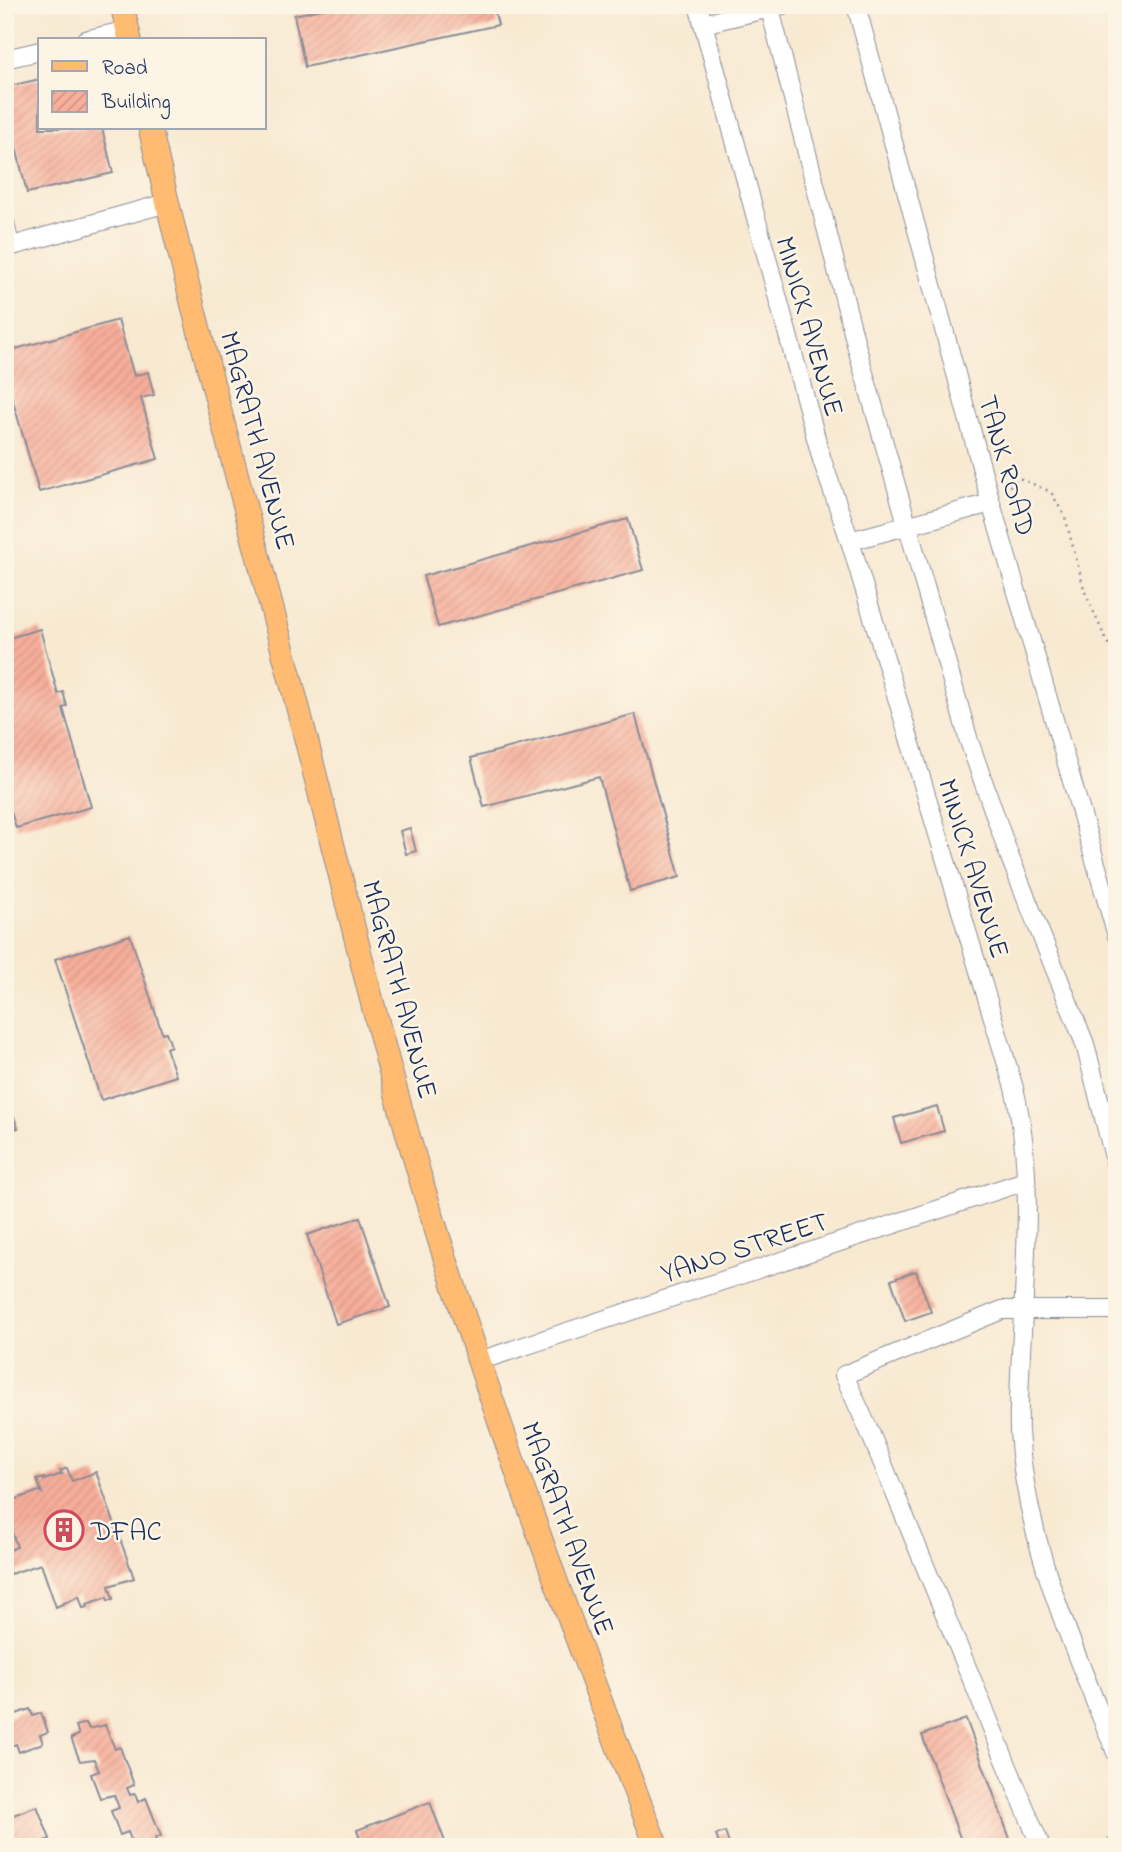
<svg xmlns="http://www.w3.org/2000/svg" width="1122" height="1852" viewBox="0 0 1122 1852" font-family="'Indie Flower',sans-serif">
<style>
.building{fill:url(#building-hatch)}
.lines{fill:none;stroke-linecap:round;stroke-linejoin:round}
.minor-casing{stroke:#8a8c98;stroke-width:20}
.major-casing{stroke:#8a8c98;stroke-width:25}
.path{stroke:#8a8c98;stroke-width:2.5;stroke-dasharray:2 5;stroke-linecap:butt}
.minor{stroke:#fff;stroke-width:18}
.major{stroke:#ffbb71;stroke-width:23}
.labels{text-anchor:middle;stroke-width:5;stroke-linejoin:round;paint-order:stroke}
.street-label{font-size:28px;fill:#1b2f5e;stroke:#fcf5e5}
.poi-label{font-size:28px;fill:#1b2f5e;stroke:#fcf5e5;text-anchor:start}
</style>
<defs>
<pattern id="building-hatch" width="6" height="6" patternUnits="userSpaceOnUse" patternTransform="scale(1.75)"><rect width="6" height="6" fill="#f7ae9a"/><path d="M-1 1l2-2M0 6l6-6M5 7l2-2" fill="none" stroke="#d39687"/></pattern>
</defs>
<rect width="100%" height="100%" fill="#fcf5e5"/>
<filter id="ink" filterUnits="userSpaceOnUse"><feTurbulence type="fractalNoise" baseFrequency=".0143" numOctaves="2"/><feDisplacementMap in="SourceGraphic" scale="14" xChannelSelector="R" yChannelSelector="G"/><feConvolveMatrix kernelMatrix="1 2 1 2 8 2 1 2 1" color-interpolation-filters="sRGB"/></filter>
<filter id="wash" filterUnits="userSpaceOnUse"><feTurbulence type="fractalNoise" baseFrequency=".00686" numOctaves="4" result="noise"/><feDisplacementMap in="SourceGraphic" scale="28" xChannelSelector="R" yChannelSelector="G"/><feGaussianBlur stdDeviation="1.57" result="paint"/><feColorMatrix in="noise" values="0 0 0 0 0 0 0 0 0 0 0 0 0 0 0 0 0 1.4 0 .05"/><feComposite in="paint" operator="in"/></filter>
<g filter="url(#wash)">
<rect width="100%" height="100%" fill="#f8e9d1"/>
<g id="blocks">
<g class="building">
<path d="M340 5H493L498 25 305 67 294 15Z"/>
<path d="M40 79V128H102L113 173 27 193 12 130 5 131V111L8 110 5 87Z"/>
<path d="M118 320 134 376 148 372 154 395 141 398 158 459 39 492 5 373V352Z"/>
<path d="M628 519 643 570 438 627 423 576Z"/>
<path d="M40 629 58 694 63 692 67 706 63 708 91 807 16 828 5 792V639Z"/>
<path d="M635 714 680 877 630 891 599 777 484 807 471 758Z"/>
<path d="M410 828 416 851 406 854 400 831Z"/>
<path d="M130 935 162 1033 166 1032 171 1046 166 1048 176 1076 101 1100 55 959Z"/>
<path d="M5 1092 18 1128 5 1132Z"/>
<path d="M937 1106 944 1131 901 1143 894 1118Z"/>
<path d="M360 1217 390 1307 336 1324 307 1235Z"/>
<path d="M916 1271 931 1312 905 1321 891 1280Z"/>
<path d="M67 1468 72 1481 96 1472 134 1578 109 1586 113 1599 108 1601 107 1597 87 1604 88 1607 83 1608 79 1596 56 1607 41 1564 10 1574 5 1562V1552L17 1547 5 1513V1503L39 1491 42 1493 37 1480 44 1478V1480L62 1474 60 1471Z"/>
<path d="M30 1709 33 1716 41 1713 48 1732 40 1735 43 1743 19 1752 16 1744 5 1748V1718Z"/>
<path d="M966 1719 1013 1847H952L962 1843 922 1735Z"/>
<path d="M86 1723 89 1729 105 1725 115 1749 120 1747 134 1785 127 1788 130 1795 135 1794 138 1802 146 1798 161 1836 155 1838 158 1847H129L133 1845 128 1832 120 1835 111 1811 119 1808 114 1795 100 1798 91 1774 99 1771 94 1759 80 1761 71 1738 79 1735 76 1726Z"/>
<path d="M430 1802 447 1847H363L357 1830Z"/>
<path d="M37 1806 50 1839 30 1847H15L5 1818Z"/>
<path d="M725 1832 730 1847H720L716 1835Z"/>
</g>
</g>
</g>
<g filter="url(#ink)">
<use href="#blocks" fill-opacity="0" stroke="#8a8c98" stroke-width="2"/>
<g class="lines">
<g class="minor-casing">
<g id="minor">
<path d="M698 5 822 460 850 541 1014 1088C1035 1174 1025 1265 1021 1352 1020 1379 1018 1406 1019 1432 1026 1544 1075 1652 1117 1755"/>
<path d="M769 5 858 352 969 741 1009 855 1085 1044 1117 1169"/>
<path d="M856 5 991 503 1117 936"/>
<path d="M703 24 783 5"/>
<path d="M85 40 128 30"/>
<path d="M5 59 40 51"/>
<path d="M5 222 10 246"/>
<path d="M5 248 167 203"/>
<path d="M850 541 991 503"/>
<path d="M479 1361 1025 1181"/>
<path d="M1041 1847 871 1435 844 1375 1002 1310H1117"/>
<path d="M1113 1847 1117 1844"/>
</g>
</g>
<g class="major-casing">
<g id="major">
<path d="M122 5 130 40"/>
<path d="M150 128C194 321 247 512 297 704 341 873 379 1043 430 1210 497 1425 574 1637 657 1847"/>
</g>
</g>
<path class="path" d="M1004 491 1019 478 1051 492 1065 517 1085 592 1106 640 1117 653"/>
<use href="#minor" class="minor"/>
<use href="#major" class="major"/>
</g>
</g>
<defs>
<g id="building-ring" transform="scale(2.0125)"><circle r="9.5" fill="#fcf5e5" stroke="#d1495b" stroke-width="1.5"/><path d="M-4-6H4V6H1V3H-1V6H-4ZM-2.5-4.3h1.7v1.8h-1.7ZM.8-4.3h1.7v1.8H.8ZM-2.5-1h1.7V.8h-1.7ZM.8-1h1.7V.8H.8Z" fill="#d1495b"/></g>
</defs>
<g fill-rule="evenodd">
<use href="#building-ring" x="64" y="1530"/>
</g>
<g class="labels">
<g class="street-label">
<text transform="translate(811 326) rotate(74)" y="10">MINICK AVENUE</text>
<text transform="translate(259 440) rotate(75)" y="10">MAGRATH AVENUE</text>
<text transform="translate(1008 465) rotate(74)" y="10">TANK ROAD</text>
<text transform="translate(975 868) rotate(73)" y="10">MINICK AVENUE</text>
<text transform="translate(401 989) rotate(75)" y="10">MAGRATH AVENUE</text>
<text transform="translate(744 1246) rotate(-18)" y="10">YANO STREET</text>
<text transform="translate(569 1528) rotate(70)" y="10">MAGRATH AVENUE</text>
</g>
<g class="poi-label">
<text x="91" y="1540">DFAC</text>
</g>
</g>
<rect width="1122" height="1852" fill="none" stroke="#fcf5e5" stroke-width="28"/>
<rect x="38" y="38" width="228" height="91" fill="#fcf5e5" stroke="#a2a6af" stroke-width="2"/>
<rect x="52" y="61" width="35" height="10" fill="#ffbb71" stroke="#a2a6af" stroke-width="2"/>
<text x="102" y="74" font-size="21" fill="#1b2f5e">Road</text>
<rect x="52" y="91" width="35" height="21" fill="url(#building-hatch)" stroke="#a2a6af" stroke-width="2"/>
<text x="102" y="108" font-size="21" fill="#1b2f5e">Building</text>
</svg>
